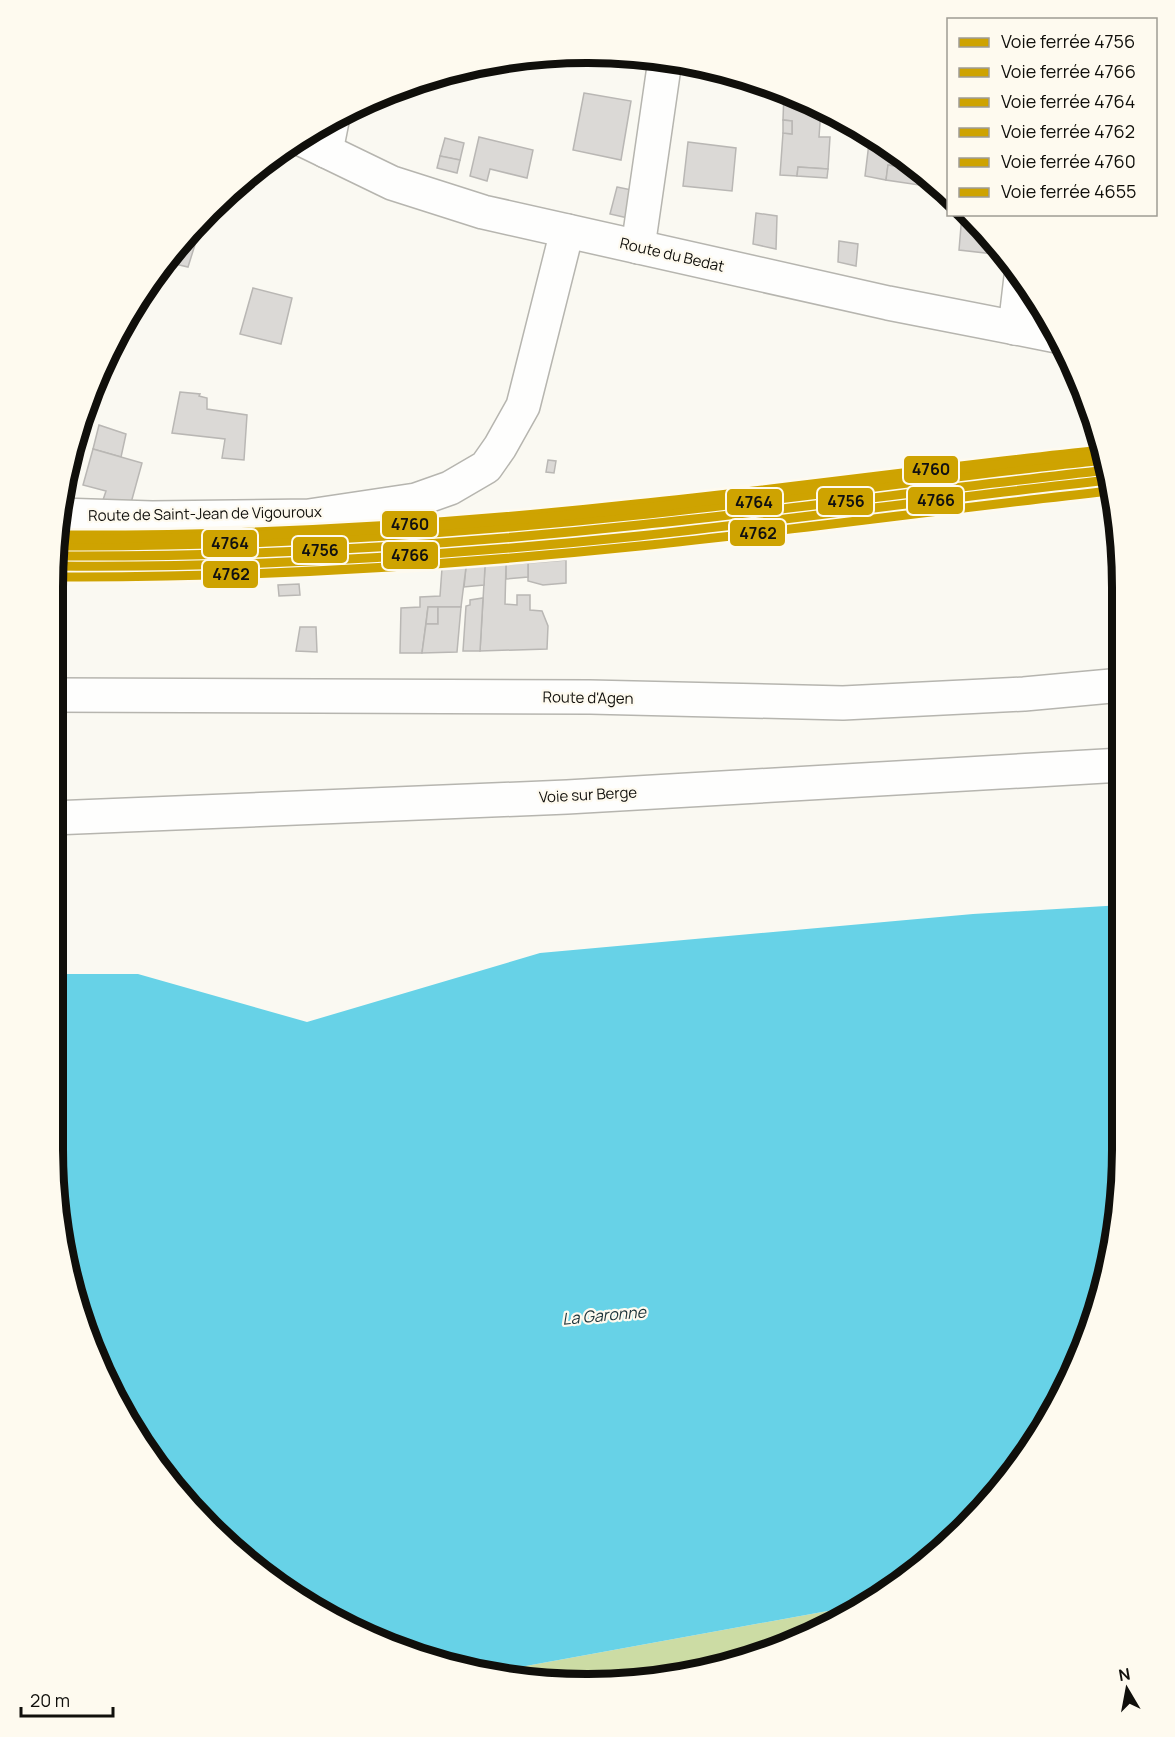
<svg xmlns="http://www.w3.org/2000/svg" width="1175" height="1737" viewBox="0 0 1175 1737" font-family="Manrope,sans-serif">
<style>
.forest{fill:#ccdca4}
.water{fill:#67d2e7}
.building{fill:#dbd9d6;stroke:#b9b7b4;stroke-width:1.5}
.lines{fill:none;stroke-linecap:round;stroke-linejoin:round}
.minor-casing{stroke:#b6b5af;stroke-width:36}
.major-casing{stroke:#b6b5af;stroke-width:36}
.minor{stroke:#fefefd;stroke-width:33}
.major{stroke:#fefefd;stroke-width:33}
.rail-1-casing{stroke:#fefaef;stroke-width:14}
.rail-2-casing{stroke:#fefaef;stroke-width:14}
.rail-3-casing{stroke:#fefaef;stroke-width:14}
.rail-4-casing{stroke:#fefaef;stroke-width:14}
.rail-5-casing{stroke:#fefaef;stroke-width:14}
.rail-6-casing{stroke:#fefaef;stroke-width:14}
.rail-1{stroke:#cea301;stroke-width:9}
.rail-2{stroke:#cea301;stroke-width:9}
.rail-3{stroke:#cea301;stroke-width:9}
.rail-4{stroke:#cea301;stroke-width:9}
.rail-5{stroke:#cea301;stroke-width:9}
.rail-6{stroke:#cea301;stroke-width:9}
.labels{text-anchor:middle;stroke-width:4.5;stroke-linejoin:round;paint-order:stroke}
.street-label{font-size:15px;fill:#100f0b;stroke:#fefaef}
.water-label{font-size:16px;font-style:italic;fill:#1b3238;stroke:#fefaef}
.rim{fill:none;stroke:#100f0b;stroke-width:8}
.line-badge{stroke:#fefaef;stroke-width:2}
.pale-badge-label{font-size:16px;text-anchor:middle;font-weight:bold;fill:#111}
</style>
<rect width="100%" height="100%" fill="#faf9f2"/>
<path class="forest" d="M866 1604 855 1613 692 1674 552 1683 498 1671Z"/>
<path class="water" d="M1122 905V1149L1112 1254 1067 1386 966 1528 866 1604 498 1671 383 1644 262 1574 143 1447 81 1321 53 1149V974H138L307 1022 540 953 973 914Z"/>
<g class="building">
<path d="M784 91 821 109 819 137H830L828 169 798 167 797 176 780 175 783 133 792 134V121L783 120Z"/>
<path d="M584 93 631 101 621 160 573 150Z"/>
<path d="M783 120 792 121V134L783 133Z"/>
<path d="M870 135 884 142 918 170 888 165 886 180 865 176Z"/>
<path d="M479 137 533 150 527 178 490 169 487 181 470 176Z"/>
<path d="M445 138 464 143 460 160 440 156Z"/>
<path d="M688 142 736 148 732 191 683 186Z"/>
<path d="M440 156 460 160 457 173 437 168Z"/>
<path d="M888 165 918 170 920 172 919 185 886 180Z"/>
<path d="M798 167 828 169 827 178 797 176Z"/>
<path d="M617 187 632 190 628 218 610 214Z"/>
<path d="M756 213 777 216 776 249 753 244Z"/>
<path d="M962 214H970L1003 255 959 250Z"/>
<path d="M204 216 188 267 171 263Z"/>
<path d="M839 241 858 244 856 266 838 262Z"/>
<path d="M253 288 292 298 281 344 240 334Z"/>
<path d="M180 392 200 394 199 396 207 398V409L247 415 244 460 222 458 225 439 172 433Z"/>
<path d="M99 425 126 434 121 457 93 449Z"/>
<path d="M93 449 142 463 131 503H102L106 491 83 485Z"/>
<path d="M548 460 556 461 554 473 546 472Z"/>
<path d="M566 560V583L543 585 528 581V563Z"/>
<path d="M528 563V577L506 579V564Z"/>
<path d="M506 564 505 604 517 605V595H530V610L542 611 548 626 547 649 480 651 485 566Z"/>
<path d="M485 566 484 585 464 587 466 567Z"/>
<path d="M466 567 461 607H428L422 653H400L401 608 420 607V597L440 596 442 568Z"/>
<path d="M299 584 300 595 279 596 278 585Z"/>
<path d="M483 598 480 651H463L466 606 470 605V600Z"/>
<path d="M428 607H438V624H426Z"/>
<path d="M438 607H461L457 652 422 653 426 624H438Z"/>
<path d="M300 627H316L317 652 296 651Z"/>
</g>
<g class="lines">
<g class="minor-casing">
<g id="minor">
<path d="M299 138 392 183 483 212 888 303 1057 336"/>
<path d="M326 151 332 121"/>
<path d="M638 247 665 60"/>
<path d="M1015 328 1021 277"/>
<path d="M60 515 152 518 309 516 416 500 450 488 486 467 500 447 523 406 567 231"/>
</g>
</g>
<g class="major-casing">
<g id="major">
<path d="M52 695 590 697 843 703 1024 694 1122 685"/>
<path d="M52 818 567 797 1122 765"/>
</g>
</g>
<use href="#minor" class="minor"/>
<use href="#major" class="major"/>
<g class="rail-1-casing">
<path id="rail-1" d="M56 556C251 557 445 546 639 525 795 509 951 487 1108 470"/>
</g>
<g class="rail-2-casing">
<path id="rail-2" d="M56 566C251 568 446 556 639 536 796 519 952 497 1109 480"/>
</g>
<g class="rail-3-casing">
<path id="rail-3" d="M57 546C251 547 445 535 638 515 794 499 949 476 1105 460"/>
</g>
<g class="rail-4-casing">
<path id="rail-4" d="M56 577C251 578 446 566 640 546 797 530 953 508 1110 491"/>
</g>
<g class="rail-5-casing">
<path id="rail-5" d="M58 535C251 536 444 525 636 504 792 488 947 466 1102 450"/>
</g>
<g class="rail-6-casing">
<path id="rail-6" d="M57 539C253 539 447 528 642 508 796 492 949 468 1103 453"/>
</g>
<use href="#rail-1" class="rail-1"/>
<use href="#rail-2" class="rail-2"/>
<use href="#rail-3" class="rail-3"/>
<use href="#rail-4" class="rail-4"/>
<use href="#rail-5" class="rail-5"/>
<use href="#rail-6" class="rail-6"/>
</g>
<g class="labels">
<g class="street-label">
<text transform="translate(672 255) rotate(13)" y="5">Route du Bedat</text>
<text transform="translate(205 514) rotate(-1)" y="5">Route de Saint-Jean de Vigouroux</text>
<text transform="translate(588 698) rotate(1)" y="5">Route d'Agen</text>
<text transform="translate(588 795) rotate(-3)" y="5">Voie sur Berge</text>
</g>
<g class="water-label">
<text transform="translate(604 1315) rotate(-5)" y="6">La Garonne</text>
</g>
</g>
<path d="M0 0H1175V1737H0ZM587 63H588A524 524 0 0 1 1112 587V1150A524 524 0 0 1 588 1674H587A524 524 0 0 1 63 1150V587A524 524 0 0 1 587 63Z" fill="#fefaef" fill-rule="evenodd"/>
<path class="rim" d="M587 63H588A524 524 0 0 1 1112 587V1150A524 524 0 0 1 588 1674H587A524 524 0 0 1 63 1150V587A524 524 0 0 1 587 63Z"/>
<g class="line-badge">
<rect x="903" y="455" width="56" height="29" rx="6" fill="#cea301"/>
<rect x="907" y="486" width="57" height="29" rx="6" fill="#cea301"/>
<rect x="817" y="487" width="57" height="29" rx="6" fill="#cea301"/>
<rect x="726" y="488" width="57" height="28" rx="6" fill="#cea301"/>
<rect x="381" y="510" width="57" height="28" rx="6" fill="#cea301"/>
<rect x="729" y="519" width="57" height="28" rx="6" fill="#cea301"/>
<rect x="202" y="529" width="56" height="29" rx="6" fill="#cea301"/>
<rect x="292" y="536" width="56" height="28" rx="6" fill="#cea301"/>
<rect x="382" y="541" width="57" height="29" rx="6" fill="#cea301"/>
<rect x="202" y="560" width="57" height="29" rx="6" fill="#cea301"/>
</g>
<g class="pale-badge-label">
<text x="931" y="475">4760</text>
<text x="936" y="506">4766</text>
<text x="846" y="507">4756</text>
<text x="754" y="508">4764</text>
<text x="410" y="530">4760</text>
<text x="758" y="539">4762</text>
<text x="230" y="549">4764</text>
<text x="320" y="556">4756</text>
<text x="410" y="561">4766</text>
<text x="231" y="580">4762</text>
</g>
<rect x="947" y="18" width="210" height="198" fill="#fefaef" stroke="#9f9c94" stroke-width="1.5"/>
<rect x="959" y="38" width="30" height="9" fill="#cea301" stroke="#9f9c94" stroke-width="1.5"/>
<text x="1001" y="48" font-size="18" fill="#100f0b">Voie ferrée 4756</text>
<rect x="959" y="68" width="30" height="9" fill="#cea301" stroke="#9f9c94" stroke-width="1.5"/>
<text x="1001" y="78" font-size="18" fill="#100f0b">Voie ferrée 4766</text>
<rect x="959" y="98" width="30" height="9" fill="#cea301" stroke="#9f9c94" stroke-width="1.5"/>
<text x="1001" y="108" font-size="18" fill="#100f0b">Voie ferrée 4764</text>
<rect x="959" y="128" width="30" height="9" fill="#cea301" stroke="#9f9c94" stroke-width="1.5"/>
<text x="1001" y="138" font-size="18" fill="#100f0b">Voie ferrée 4762</text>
<rect x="959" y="158" width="30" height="9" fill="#cea301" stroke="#9f9c94" stroke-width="1.5"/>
<text x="1001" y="168" font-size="18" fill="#100f0b">Voie ferrée 4760</text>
<rect x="959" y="188" width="30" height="9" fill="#cea301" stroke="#9f9c94" stroke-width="1.5"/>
<text x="1001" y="198" font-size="18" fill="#100f0b">Voie ferrée 4655</text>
<g transform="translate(1127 1689) rotate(350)" stroke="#fefaef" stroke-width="4.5" paint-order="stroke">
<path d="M0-4.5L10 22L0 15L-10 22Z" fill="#100f0b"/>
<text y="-9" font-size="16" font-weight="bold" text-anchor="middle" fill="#100f0b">N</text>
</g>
<path d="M21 1707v9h92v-9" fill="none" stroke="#100f0b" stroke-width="3"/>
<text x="30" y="1707" font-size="18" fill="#100f0b" stroke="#fefaef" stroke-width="4.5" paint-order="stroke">20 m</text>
</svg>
